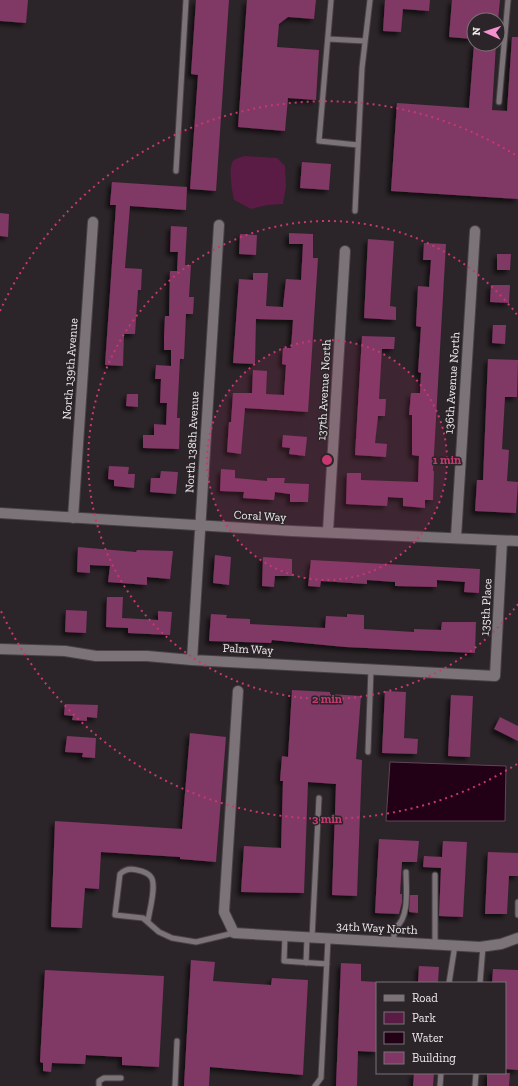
<svg xmlns="http://www.w3.org/2000/svg" width="518" height="1086" font-family="'Zilla Slab',serif">
  <defs>
    <filter id="shadow"><feDropShadow dx="-3.5" dy="3.5" stdDeviation="2" flood-color="#0009"/></filter>
  </defs>
  <rect width="100%" height="100%" fill="#2b2428"/>
  <!-- green -->
  <path fill="#5a1b45" d="M245,156l32,2 8,8 1,20 -3,18 -16,1 -16,4 -17,-9c-2,-9 -6,-32 -1,-39 3,-3 8,-4 12,-5z"/>
  <!-- water -->
  <path fill="#220117" stroke="#5f4757" d="M390,762l116,4 -1,55h-119z"/>
  <!-- building -->
  <path fill="#803765" filter="url(#shadow)" d="M0,0h28l-2,23 -26,-2z
    M196,0h33l-13,191 -26,-2 8,-114 -7,-1z
    M247,0h69l-2,19 -26,-2 -9,7 -2,23 42,3 -3,50 -28,-2 -3,33 -47,-4z
    M385,0h45l-1,11 -26,-2 -2,23 -18,-1z
    M452,0h48l-2,20h-25l-1,19 -23,-2z
    M512,37h6v162l-127,-8 6,-88 72,5 5,-64h22l-4,66 15,1z
    M302,162l29,2 -2,26 -29,-2z
    M112,182l75,5 -1,23 -56,-4 -5,62 17,1 -1,21h-3l-3,44h-11l-1,32 -18,-1 11,-160h-6z
    M0,213l9,1 -1,23 -8,-1z
    M171,226l16,1 -2,38h6l-2,32h5l-1,17h-7l-2,45h-4l-3,59h3l-1,31 -36,-1v-13h11v-11l12,1 1,-22h-7l1,-24h-6l1,-14 15,1v-16h-7v-14l1,-20h4l1,-45h7l1,-19h-8z
    M289,233l24,1v24h5l-10,154 -63,-4 -4,46 -14,-2 2,-30h2l2,-29h19l1,-23 14,1 -1,23 18,1 2,-30 -4,-1 1,-16h8l2,-28 -37,-1 -1,45 -22,-1 6,-84 14,1v-7h15l-2,33 17,1 3,-28 15,1 2,-36h-14z
    M240,234l17,1 -1,20 -17,-1z
    M368,239l26,2 -4,65 6,1v13l-32,-2z
    M424,243l22,1 -13,227h1l-1,29h-8v8l-22,-2v-8l-15,-1 -1,9 -41,-2 1,-31h14v7l57,2 1,-26 -7,-1v-40h-3l2,-22h9l1,-20 -3,-1 3,-45 -5,-1 2,-40 11,1 2,-27h-8z
    M497,254h14l-1,16h-13z
    M491,285h19l-1,18 -19,-1z
    M493,325h13l-1,19 -13,-1z
    M362,336l33,1 -1,12h-12l-3,50h7l-1,17h-7l-3,27 12,1 -1,13 -31,-2z
    M488,359l30,1 -1,37h-12l-3,52 7,1 -2,31 11,1 -2,31 -41,-2 2,-31h6z
    M127,394h11v13l-12,-1z
    M283,435l24,2 -2,19 -16,-2 1,-6 -8,-1z
    M109,466l20,1 -1,7h7l-1,14 -20,-2v-6l-6,-1z
    M221,469l14,1v8l32,3v-3h18l-1,5 25,1 -1,18h-18v-8l-15,-2 -1,8 -31,-2 1,-6 -24,-1z
    M161,471l17,1 -2,22 -26,-2 1,-14h9z
    M78,547l58,5 1,-2 36,1 -3,28 -23,-2v8l-39,-3 2,-16 -20,-1v8l-13,-1z
    M215,555l16,2 -2,28 -16,-2z
    M263,557l29,2v17h-17l-1,11 -12,-1z
    M311,560l169,9 -1,24 -15,-1 1,-10 -28,-2v7l-42,-1v-4l-28,-2v4l-46,-3 -1,6 -12,-1z
    M107,597h16l-1,21 36,2v-9l14,1 -2,23 -42,-2v-5l-22,-1z
    M66,610l21,1 -1,22 -21,-1z
    M211,614l16,1 -1,3 24,1v5l75,4 1,-12 21,1v-3l17,1v14l50,3v-3l27,1 1,-8h34l-1,31 -130,-6 -73,-7 -1,3 -62,-2z
    M292,690l38,2v2l31,2 -5,63 6,1 -5,136 -25,-1 4,-111 -28,-2 -4,111 -63,-1 3,-46 37,2 2,-67h-3l2,-25 6,1z
    M385,691l21,1 -2,46 14,1 -1,15 -35,-1z
    M451,695l22,1 -3,61 -22,-1z
    M65,704l33,1 -1,13 -10,-1v4l-15,-1 1,-4 -9,-1z
    M500,717l18,9v15l-24,-12z
    M190,733l36,4 -10,125 -36,-3v-2l-79,-5 -2,37 -14,-1 -3,40 -31,-1 4,-106 127,8z
    M67,736l29,2 -1,20 -13,-1 1,-4 -18,-1z
    M379,839l40,2 -2,21h-15l-2,32h2v8l-3,12 -24,-1z
    M443,841l24,1 -4,75 -24,-1 2,-48 -18,-1 1,-11 18,1z
    M488,852l30,1v23h-9l-2,38h-22z
    M410,895h8v18l-9,-1z
    M191,960l24,2 -2,19 58,4 1,-7 36,2 -5,95 -93,-8 -1,19h-25z
    M341,963l20,1v17l16,1v70l-19,-1 -1,35h-21z
    M419,966l20,1 -1,16h-20z
    M493,969l25,1v100l-13,-1v-86h-13z
    M45,970l119,6 -5,91 -37,-2v-8l-36,-2 -1,9 -33,-1 -1,9 -8,-1v-8l-3,-1z
    M414,1073h20l-1,13h-20z
    M487,1073h23l-1,13h-22z"/>
  <g fill="none" stroke-linecap="round" stroke-linejoin="round">
    <defs>
      <path id="service" d="M331,0l-12,141 39,4
        M328,39l37,2
        M499,102l9,-102
        M176,171l10,-171
        M355,211l7,-143 8,-68
        M368,752l3,-83
        M518,902v13
        M148,921c1,-9 9,-36 3,-44 -3,-4 -9,-6 -14,-7 -7,-2 -12,-1 -17,4l-5,41 28,3 16,14 13,6 24,4 38,-9
        M285,936l-1,25 43,3
        M312,938l7,-140
        M393,942l2,-14c15,-10 11,-40 11,-56
        M435,944v-69
        M306,963l1,-26
        M449,983l6,-38
        M480,983l3,-37
        M99,1086v-5l5,-3h17
        M175,1086l2,-45
        M315,1086l6,-8 7,-139
        M440,1086l1,-13
        M475,1086l1,-13"/>
      <path id="minor" d="M0,513l292,18 226,10
        M73,518l20,-296
        M328,531l17,-280
        M456,537l19,-306
        M0,649l65,2 31,5h51l45,4 303,16 7,-135
        M192,660l27,-435
        M238,691l-14,221 10,21 246,14 21,-3 17,-6"/>
    </defs>
    <!-- service casing -->
    <use href="#service" stroke="#484246" stroke-width="7"/>
    <!-- minor casing -->
    <use href="#minor" stroke="#484246" stroke-width="12"/>
    <!-- service -->
    <use href="#service" stroke="#7c7378" stroke-width="5"/>
    <!-- minor -->
    <use href="#minor" stroke="#7c7378" stroke-width="10"/>
  </g>
  <!-- distance rings -->
  <circle cx="327" cy="460" r="120" fill="#c93771" fill-opacity=".12"/>
  <g fill="none" stroke="#c93771" stroke-width="2" stroke-dasharray="2 4">
    <circle cx="327" cy="460" r="120"/>
    <path d="M518 604A239 239 0 1 1 518 316"/>
    <path d="M517 764A359 359 0 0 1 0 609M0 311A359 359 0 0 1 517 156"/>
  </g>
  <g text-anchor="middle" dominant-baseline="central" stroke-width="3" stroke-linejoin="round" paint-order="stroke">
    <!-- street labels -->
    <g font-size="12" fill="#eee9ec" stroke="#2b2428">
      <text transform="translate(70 369) rotate(-86)">North 139th Avenue</text>
      <text transform="translate(452 383) rotate(-86)">136th Avenue North</text>
      <text transform="translate(324 390) rotate(-87)">137th Avenue North</text>
      <text transform="translate(192 442) rotate(-87)">North 138th Avenue</text>
      <text transform="translate(260 516) rotate(3)">Coral Way</text>
      <text transform="translate(486 607) rotate(-87)">135th Place</text>
      <text transform="translate(248 649) rotate(3)">Palm Way</text>
      <text transform="translate(377 928) rotate(3)">34th Way North</text>
    </g>
  </g>
  <circle cx="327" cy="460" r="6" fill="#c93771" stroke="#2b2428" stroke-width="2"/>
  <g font-size="12" text-anchor="middle" font-weight="bold" fill="#c93771" stroke="#2b2428" stroke-width="3" stroke-linejoin="round" paint-order="stroke">
    <text x="447" y="464">1 min</text>
    <text x="327" y="703">2 min</text>
    <text x="327" y="823">3 min</text>
  </g>
  <!-- legend -->
  <rect x="376" y="982" width="130" height="92" fill="#2b2428" stroke="#797376"/>
  <rect x="384" y="995" width="20" height="6" fill="#7c7378" stroke="#797376"/>
  <text x="412" y="1002" font-size="12" fill="#eee9ec">Road</text>
  <rect x="384" y="1012" width="20" height="12" fill="#5a1b45" stroke="#797376"/>
  <text x="412" y="1022" font-size="12" fill="#eee9ec">Park</text>
  <rect x="384" y="1032" width="20" height="12" fill="#220117" stroke="#797376"/>
  <text x="412" y="1042" font-size="12" fill="#eee9ec">Water</text>
  <rect x="384" y="1052" width="20" height="12" fill="#803765" stroke="#797376"/>
  <text x="412" y="1062" font-size="12" fill="#eee9ec">Building</text>
  <!-- north arrow -->
  <g transform="translate(486 32) rotate(273)"><circle r="19" fill="#2b2428" stroke="#797376"/>
  <path d="M0-3L7 15L0 10L-7 15Z" fill="#f790ce"/>
  <text y="-6" font-size="11" font-weight="bold" text-anchor="middle" fill="#eee9ec">N</text>
  </g>
</svg>
